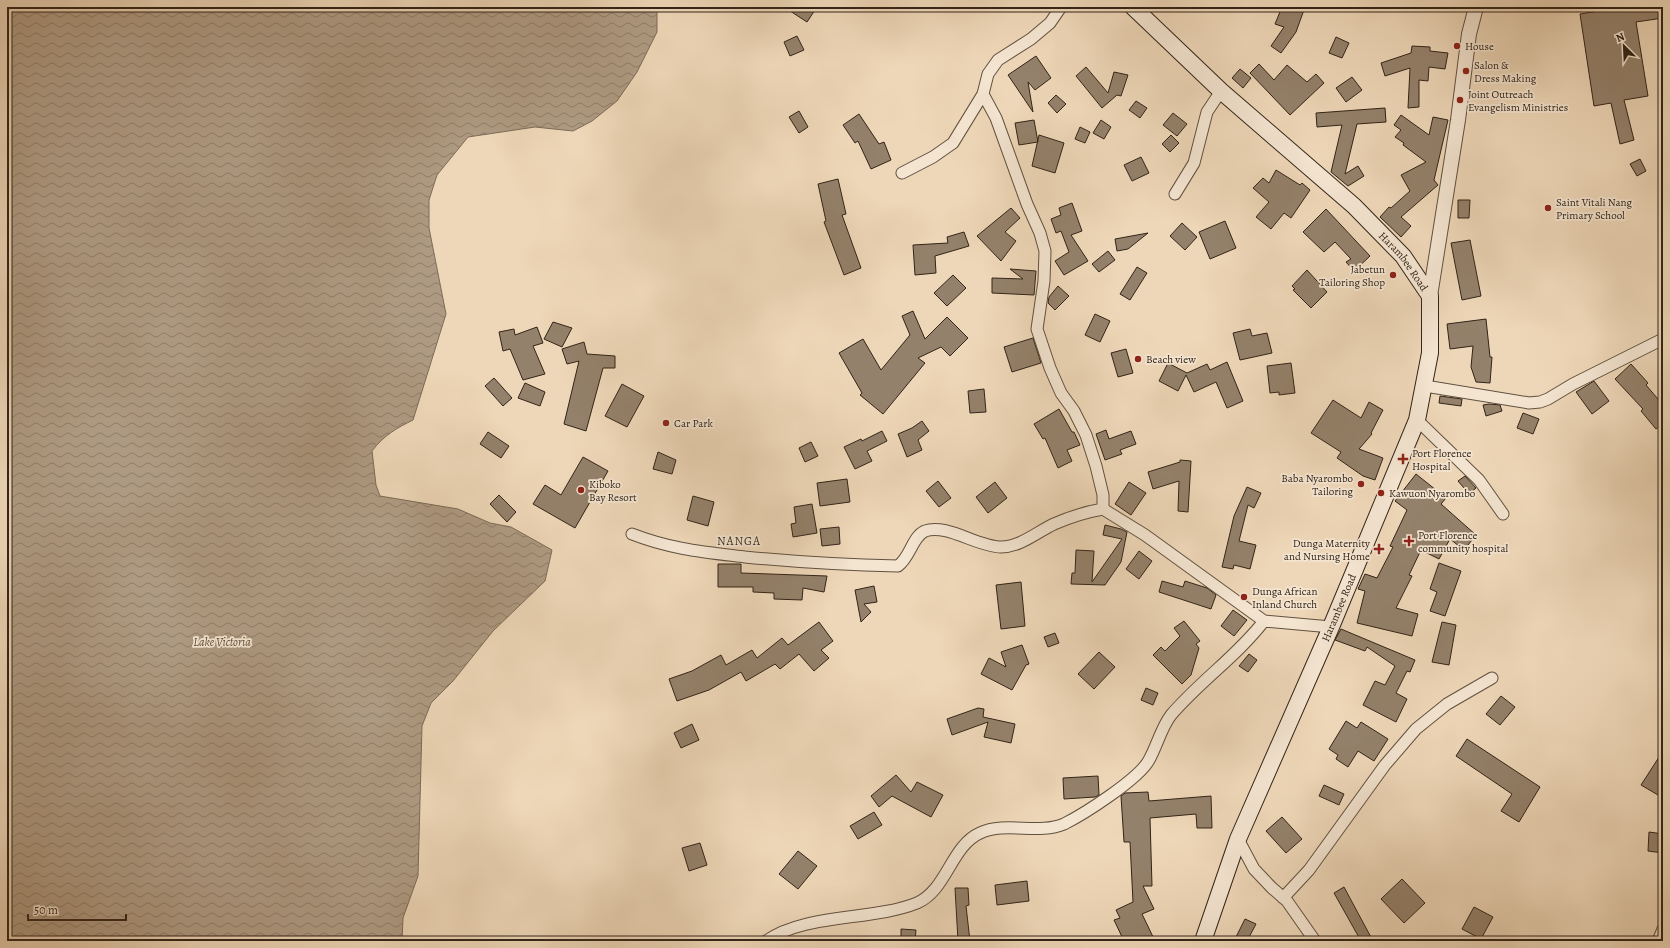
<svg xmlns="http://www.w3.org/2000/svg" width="1670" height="948" font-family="Alegreya,serif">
  <defs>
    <pattern id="water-waves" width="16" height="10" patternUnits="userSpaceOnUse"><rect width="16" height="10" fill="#ae9a82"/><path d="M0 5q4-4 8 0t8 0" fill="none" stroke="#8e7d69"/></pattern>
  </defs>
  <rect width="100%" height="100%" fill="#eed7b8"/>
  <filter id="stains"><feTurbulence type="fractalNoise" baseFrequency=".005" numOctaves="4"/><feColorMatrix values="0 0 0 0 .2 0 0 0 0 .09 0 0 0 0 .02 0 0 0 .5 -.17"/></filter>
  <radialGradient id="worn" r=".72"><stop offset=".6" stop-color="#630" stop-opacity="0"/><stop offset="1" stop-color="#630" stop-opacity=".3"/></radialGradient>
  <!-- water -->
  <path fill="url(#water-waves)" stroke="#7c6b58" d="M7,7h650v25l-20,40 -20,29 -25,20 -19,10 -38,-4 -67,10 -31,38 -8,25v28l17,86 -33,106c-16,8 -29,15 -41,31l4,34 4,11 78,13 32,14 21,4 41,23 -7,31 -52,50 -40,50 -22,22 -9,23 -4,150 -15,42 -1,23h-395z"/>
  <!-- building -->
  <path fill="#94816b" stroke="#322418" d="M784,7h33l-10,15z
    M1282,7h23l-9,25 -15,21 -10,-7 13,-19 -9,-3z
    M1624,7h39v11l-27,4 12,74 -24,4 10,40 -14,4 -9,-41 -17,3 -14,-92z
    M797,36l7,14 -14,6 -6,-14z
    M1336,37l13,6 -7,15 -13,-5z
    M1412,46l18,1v4l18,2 -3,16 -16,-2 -1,14 -9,-1v27l-11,1 2,-40 -25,8 -4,-13 30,-10z
    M1036,56l15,22 -16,12 -7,-8 5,30 -25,-37z
    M1259,64l15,16 13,-15 20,17 9,-8 8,9 -34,32 -40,-42z
    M1086,67l22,26 6,-21 14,3 -7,21 -4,-1 -15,13 -26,-32z
    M1240,69l11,9 -8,10 -11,-10z
    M1352,77l10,13 -16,12 -10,-14z
    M1056,95l10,9 -9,9 -9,-10z
    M1136,101l11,7 -7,10 -11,-8z
    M1385,108l1,14 -29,2 -12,50 13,-8 6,10 -16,10 -17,-14 11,-47 -25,2 -1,-14z
    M799,111l9,16 -9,6 -10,-16z
    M1173,113l14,11 -10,12 -14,-11z
    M859,114l20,30 5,-2 7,18 -20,9 -13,-28 -3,2 -12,-18z
    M1401,115l28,20 4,-18 15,3 -14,60 4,5 -37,32 10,9 -10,11 -21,-20 9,-10 2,1 19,-17 -9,-16 25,-13 -23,-17 1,-2 -9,-6 6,-7 -7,-5z
    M1034,120l4,22 -19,3 -4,-22z
    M1101,120l10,7 -7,12 -11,-6z
    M1080,127l10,5 -5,11 -10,-4z
    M1039,135l25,8 -9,30 -23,-7z
    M1171,135l8,8 -9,9 -8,-8z
    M1141,157l8,16 -17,8 -8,-16z
    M1640,159l6,12 -9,5 -7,-12z
    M1276,170l24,15 2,-2 8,7 -19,28 -7,-5 -13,16 -15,-12 13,-15 -16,-14 10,-10 6,5z
    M838,179l8,35 -4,1 19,53 -17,7 -20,-53 2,-1 -8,-37z
    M1458,200h12l-1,18h-11z
    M1072,203l10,28 -11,4 17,26 -24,14 -9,-14 14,-9 -8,-21 -5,2 -5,-14 10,-4 -2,-7z
    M1011,208l9,10 -15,14 11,9 -15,20 -24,-25z
    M1326,209l44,47 -16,15 -8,-9 5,-3 -16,-17 -11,10 -21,-20z
    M1225,221l11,27 -26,11 -11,-27z
    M1182,223l15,14 -12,13 -15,-14z
    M964,232l5,14 -34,10 1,17 -21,2 -2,-30 35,-2 -1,-6z
    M1148,233l-20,16 -11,2 -2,-12z
    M1470,240l11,56 -19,4 -11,-57z
    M1108,251l7,9 -16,12 -7,-8z
    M1137,267l10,6 -17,27 -10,-6z
    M1010,269l26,2 -2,24 -42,-2v-15l31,1z
    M1307,270l20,22 -16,16 -18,-18 2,-1 -3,-3z
    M953,275l13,13 -19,18 -13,-13z
    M1058,286l11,10 -14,14 -7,-7 1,-6z
    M913,311l12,28 22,-22 21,21 -18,18 -9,-9 -23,11 7,5 -42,51 -23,-19 2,-2 -23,-40 24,-14 18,31 29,-35 -8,-19z
    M1095,314l15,7 -10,21 -15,-7z
    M1486,319l4,38h2l-2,26 -14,-1 -5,-15 2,-21 -23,3 -3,-25z
    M553,322l19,6 -10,19 -18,-8z
    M537,327l6,16 -10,3 12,28 -22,6 -13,-31 -7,2 -4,-19 15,-3 1,6z
    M1250,329l2,7 15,-3 5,20 -32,7 -7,-27z
    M1033,338l8,25 -29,9 -8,-25z
    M584,342l3,12 28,2v12h-12l-17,63 -22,-7 15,-63 -12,3 -5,-15z
    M1126,349l7,24 -15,4 -7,-24z
    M1227,362l16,39 -16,7 -11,-26 -22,10 -8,-17 -8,16 -19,-10 9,-18 19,10 20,-9 3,6z
    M1291,363l4,30 -16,2v-3l-9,1 -3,-27z
    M1631,364l17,19 -2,2 17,20v19l-7,5 -15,-18 2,-2 -28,-30z
    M494,378l18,20 -9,8 -18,-20z
    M1594,381l15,20 -17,13 -16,-22z
    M525,383l20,9 -5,14 -22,-8z
    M622,384l22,12 -17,31 -22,-11z
    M984,389l2,23 -16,1 -2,-22z
    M1440,396l22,3 -1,7 -22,-3z
    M1333,400l28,18 8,-16 14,8 -12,23 1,1 -13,15 24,9 -8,22 -12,-4 -26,-18 4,-6 -30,-19z
    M1489,404l11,1 2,6 -16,5 -3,-11z
    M1059,409l13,23h2l6,13 -13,5 5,11 -14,7 -13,-30 -2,1 -9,-15z
    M1523,413l16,6 -6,15 -16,-6z
    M922,421l7,10 -11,9 4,10 -15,7 -9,-23 14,-6z
    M1106,430l3,9 22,-8 5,13 -16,6 2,4 -17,6 -9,-26z
    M882,431l5,10 -20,10 5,10 -17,8 -11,-22 17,-8 1,2z
    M488,432l21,14 -8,12 -21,-14z
    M811,442l7,14 -13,6 -6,-14z
    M658,452l18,8 -4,14 -19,-5z
    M583,457l25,14 -33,57 -42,-24 12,-19 16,10z
    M1180,460l11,1 -3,51 -10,-1 1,-30 -26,8 -5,-17 32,-10z
    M1416,474l30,24 -5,6 35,31 -12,15 -14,-11 -11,20 -18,-9 -12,25 3,1 -16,32 22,6 -6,22 -55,-13 8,-32 -7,-2 7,-15 12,4 16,-31 -3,-1 17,-36 -12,-9z
    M1465,476l11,12 -7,6 -11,-13z
    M847,479l3,23 -30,4 -3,-23z
    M938,481l13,17 -12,9 -13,-16z
    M995,482l12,16 -19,15 -12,-16z
    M1129,482l17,11 -15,22 -16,-11z
    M1247,487l14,6 -7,15 -6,-3 -9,36 17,4 -6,24 -16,-4 -1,4 -11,-2 12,-51z
    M499,495l17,17 -9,10 -17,-18z
    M693,496l21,6 -6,24 -21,-6z
    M812,504l5,29 -24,4 -2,-13 5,-1 -2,-16z
    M1105,525l16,4 6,3 -6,30 -16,23 -34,-1 1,-11h3l1,-23 18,1 -2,31 30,-43 -19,-4z
    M839,527l1,17 -18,2 -2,-17z
    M1139,551l13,10 -13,18 -13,-10z
    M1439,563l22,8 -16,45 -15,-5 7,-19 -7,-3z
    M718,564h23v9l86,3 -3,16 -21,-4 -1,12 -28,-1v-6l-21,-1v-5h-35z
    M1162,581l21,6 2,-6 22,7 9,7 -5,14 -52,-17z
    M1021,582l4,44 -24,3 -5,-44z
    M874,586l3,16 -13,2 7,8 -10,10 -6,-32z
    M1233,610l14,10 -13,16 -13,-10z
    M1184,621l16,20 -4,3 3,4 -8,27 -9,9 -29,-29 8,-8 4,4 15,-15 -6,-8z
    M819,622l14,19 -12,9 8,8 -15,13 -15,-17 -19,15 -5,-5 -29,17 -5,-9 -32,18 -32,11 -8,-22 23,-8 29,-16 5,10 26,-15 5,8 25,-20 6,7z
    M1442,622l14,3 -7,40 -17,-3z
    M1341,629l74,31 -5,12 -3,-1 -11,22 11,6 -11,23 -33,-17 12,-24 10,4 10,-19 -28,-19 -2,4 -30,-11z
    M1055,633l4,10 -11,4 -4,-10z
    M1022,645l7,19 -3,1 -14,25 -31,-16 8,-16 17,9 -5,-15z
    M1099,652l16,15 -21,22 -16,-15z
    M1249,654l8,6 -9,12 -9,-6z
    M1146,688l12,5 -5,12 -12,-5z
    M1501,696l14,11 -15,18 -14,-11z
    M978,708l6,1 -1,8 32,7 -4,19 -27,-6 4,-15 -36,13 -5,-16z
    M1346,721l11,7 4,-6 27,17 -14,22 -16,-10 -10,16 -12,-8 2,-4 -9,-6z
    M692,724l7,16 -18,8 -7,-15z
    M1467,739l73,48 -21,35 -18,-11 11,-17 -56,-38z
    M1663,751v36l-5,8 -17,-10z
    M896,775l15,17 6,-10 26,13 -12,22 -39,-21 -13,11 -8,-11z
    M1098,776l1,19 -4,2 -31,2 -1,-21z
    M1324,785l20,9 -5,11 -20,-9z
    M1148,792l1,9 62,-5 1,32h-15l-1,-14 -46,4 2,68h-9l11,23 -12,5 13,27h-31l-10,-21 6,-2 -4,-8 17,-8 -3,-60h-6l-3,-46 4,-3z
    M874,812l8,13 -24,14 -8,-13z
    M1282,817l20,22 -16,14 -20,-22z
    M1649,832l14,2v19l-15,-2z
    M700,843l7,22 -18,6 -7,-23z
    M798,851l19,15 -19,23 -19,-15z
    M1402,879l23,24 -21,20 -23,-24z
    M1027,881l2,20 -32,4 -2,-20z
    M1344,887l29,54h-12l-27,-48z
    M955,888h13l1,17 -3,1 4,35h-12z
    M1474,907l19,10 -12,22 -19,-10z
    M1245,919l11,5 -9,17h-13z
    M901,929l15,1 -1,11h-14z"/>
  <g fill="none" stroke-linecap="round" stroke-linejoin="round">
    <defs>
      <path id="minor" d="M1061,7l-11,16 -19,16 -33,21 -10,14 -5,20 13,24 31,86 13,29 5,18 -1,30 -7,48 13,39 11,25 13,18 12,24 10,31 7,29v14
        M902,173l31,-16 20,-14 30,-49
        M1175,194l19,-31 13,-51 14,-21
        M1425,386l104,17 11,-1 8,-3 25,-15 90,-45
        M1417,420l62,60 24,34
        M632,534c38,15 72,18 113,23 51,5 102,8 153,9 13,-10 14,-29 27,-35 21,-8 53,16 76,16 19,0 36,-15 53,-23 16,-7 31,-12 49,-15l42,26 119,86 67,6
        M1238,839l16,30 18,19 15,13 28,40
        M1283,898l26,-28 76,-105 31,-36 31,-25 45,-26
        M766,941c40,-28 106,-20 151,-38 30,-13 34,-57 63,-70 26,-12 58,2 84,-9 20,-10 75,-45 85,-64 8,-14 12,-32 22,-45 29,-34 66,-59 93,-94
        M1658,941l5,-12"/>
      <path id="tertiary" d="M1430,296l28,-176 11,-86 7,-27"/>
      <g id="secondary">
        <path id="s1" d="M1133,7l88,84 133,115 49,50 27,40v57l-13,67 -86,207 -93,212 -35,102"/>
      </g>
    </defs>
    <!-- minor casing -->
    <use href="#minor" stroke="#615140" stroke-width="13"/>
    <!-- tertiary casing -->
    <use href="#tertiary" stroke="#615140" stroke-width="16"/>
    <!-- secondary casing -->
    <use href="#secondary" stroke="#322418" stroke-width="18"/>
    <!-- minor -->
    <use href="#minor" stroke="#f4e5d1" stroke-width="11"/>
    <!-- tertiary -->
    <use href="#tertiary" stroke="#f4e5d1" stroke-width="14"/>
    <!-- secondary -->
    <use href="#secondary" stroke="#f4e5d1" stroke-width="16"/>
  </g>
  <!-- markers -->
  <g fill="#8f2418" stroke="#f4e5d1" stroke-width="1.5">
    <circle cx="1457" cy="46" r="4"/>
    <circle cx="1466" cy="71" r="4"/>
    <circle cx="1460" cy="100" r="4"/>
    <circle cx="1548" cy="208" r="4"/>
    <circle cx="1393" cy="275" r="4"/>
    <circle cx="1138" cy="359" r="4"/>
    <circle cx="666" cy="423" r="4"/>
    <path d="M1401 453h4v4h4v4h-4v4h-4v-4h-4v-4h4z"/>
    <circle cx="1361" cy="484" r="4"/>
    <circle cx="581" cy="490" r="4"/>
    <circle cx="1381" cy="493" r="4"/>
    <path d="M1407 535h4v4h4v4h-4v4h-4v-4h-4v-4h4z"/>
    <path d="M1377 543h4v4h4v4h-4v4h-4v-4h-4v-4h4z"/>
    <circle cx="1244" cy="597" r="4"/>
  </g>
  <g text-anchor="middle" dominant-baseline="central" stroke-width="3.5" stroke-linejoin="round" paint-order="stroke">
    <!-- poi labels -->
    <g font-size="11" fill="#322418" stroke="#f4e5d1" text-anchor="start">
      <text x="1465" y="46">House</text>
      <text x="1474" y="65">Salon &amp;<tspan x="1474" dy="13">Dress Making</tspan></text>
      <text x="1468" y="94">Joint Outreach<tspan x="1468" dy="13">Evangelism Ministries</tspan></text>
      <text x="1556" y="202">Saint Vitali Nang<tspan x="1556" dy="13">Primary School</tspan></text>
      <text x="1385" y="269" text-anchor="end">Jabetun<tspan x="1385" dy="13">Tailoring Shop</tspan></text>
      <text x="1146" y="359">Beach view</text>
      <text x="674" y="423">Car Park</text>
      <text x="1412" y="453">Port Florence<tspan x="1412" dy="13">Hospital</tspan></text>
      <text x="1353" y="478" text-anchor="end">Baba Nyarombo<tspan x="1353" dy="13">Tailoring</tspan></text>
      <text x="589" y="484">Kiboko<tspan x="589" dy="13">Bay Resort</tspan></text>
      <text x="1389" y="493">Kawuon Nyarombo</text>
      <text x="1418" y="535">Port Florence<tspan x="1418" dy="13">community hospital</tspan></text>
      <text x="1370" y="543" text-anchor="end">Dunga Maternity<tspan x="1370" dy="13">and Nursing Home</tspan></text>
      <text x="1252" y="591">Dunga African<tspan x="1252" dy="13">Inland Church</tspan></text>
    </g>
    <!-- street labels -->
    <g font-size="11" fill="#322418" stroke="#f4e5d1">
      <text stroke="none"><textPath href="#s1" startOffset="372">Harambee Road</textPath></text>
      <text transform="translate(1339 608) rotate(-67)">Harambee Road</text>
    </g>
    <!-- neighbourhood labels -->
    <g font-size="12" letter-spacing="1" fill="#322418" stroke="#f4e5d1">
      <text x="739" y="541">NANGA</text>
    </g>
    <!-- water labels -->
    <g font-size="12" font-style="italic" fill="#5d4d3d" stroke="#f4e5d1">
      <text x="222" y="642">Lake Victoria</text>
    </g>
  </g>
  <!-- margin -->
  <rect width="1670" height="948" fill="none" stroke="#eed7b8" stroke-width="24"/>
  <rect x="8" y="8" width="1654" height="932" fill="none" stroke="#322418" stroke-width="2"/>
  <rect x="12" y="12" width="1646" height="924" fill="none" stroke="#322418"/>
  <!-- north arrow -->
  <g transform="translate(1624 46) rotate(336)" stroke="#f4e5d1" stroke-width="3" paint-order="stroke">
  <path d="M0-3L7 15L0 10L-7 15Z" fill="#322418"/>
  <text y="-6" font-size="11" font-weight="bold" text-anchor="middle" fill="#322418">N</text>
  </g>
  <!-- scale -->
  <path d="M28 914v6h98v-6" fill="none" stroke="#322418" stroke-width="2"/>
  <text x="34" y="914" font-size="12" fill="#322418" stroke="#f4e5d1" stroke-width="3" paint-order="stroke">50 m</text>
  <rect width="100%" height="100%" filter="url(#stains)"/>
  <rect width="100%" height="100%" fill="url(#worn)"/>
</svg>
